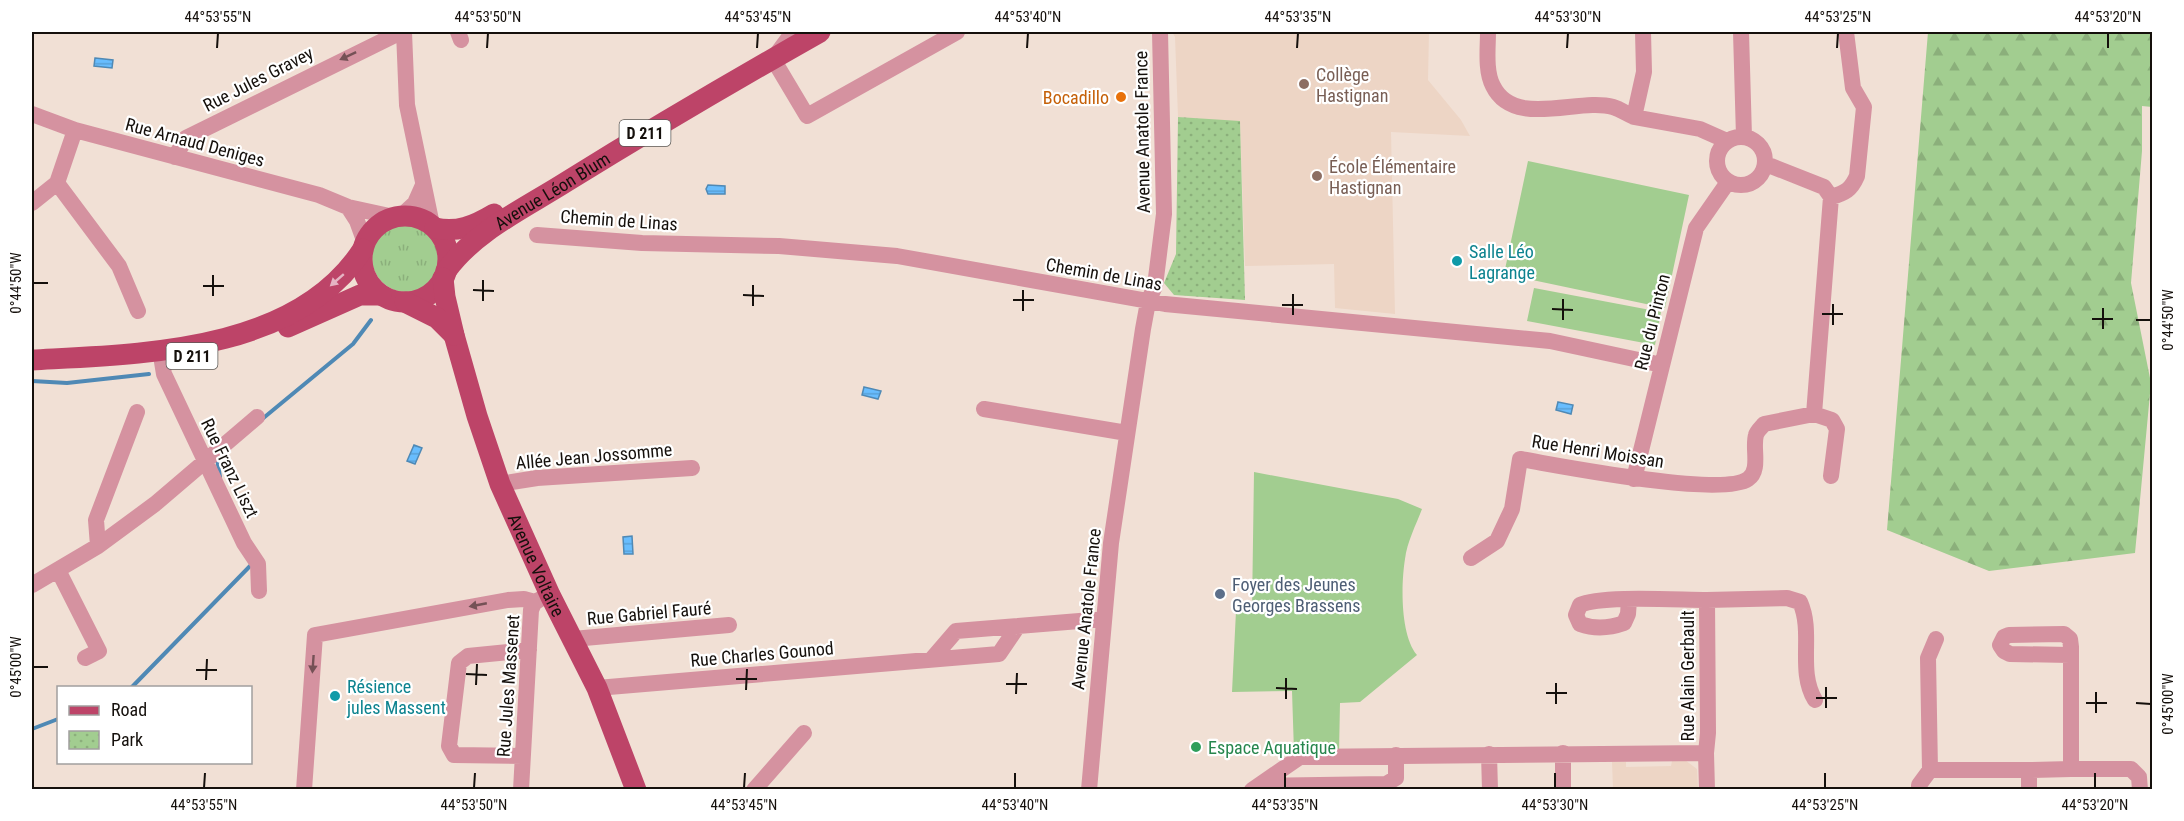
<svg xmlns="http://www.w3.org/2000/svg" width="2184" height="821" font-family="'Roboto Condensed',sans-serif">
  <defs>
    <pattern id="grass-tufts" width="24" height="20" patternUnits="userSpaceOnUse" patternTransform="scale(1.5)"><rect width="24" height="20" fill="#a2cd90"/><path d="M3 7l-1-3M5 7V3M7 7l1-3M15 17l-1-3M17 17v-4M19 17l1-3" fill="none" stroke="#8baf7b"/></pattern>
    <pattern id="forest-firs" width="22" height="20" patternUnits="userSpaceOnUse" patternTransform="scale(1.5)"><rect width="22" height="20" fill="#a2cd90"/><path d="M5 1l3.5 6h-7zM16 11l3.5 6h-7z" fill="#8baf7b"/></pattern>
    <pattern id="park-dots" width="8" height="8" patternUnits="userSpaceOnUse" patternTransform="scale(1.5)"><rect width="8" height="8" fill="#a2cd90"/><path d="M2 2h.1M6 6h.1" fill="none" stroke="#8baf7b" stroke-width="1.8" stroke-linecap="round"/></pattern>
    <pattern id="water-rules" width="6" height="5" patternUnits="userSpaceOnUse" patternTransform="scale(1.5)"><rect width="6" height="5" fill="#68bdfe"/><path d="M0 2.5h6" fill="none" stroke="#59a1d8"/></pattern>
  </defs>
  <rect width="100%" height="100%" fill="#f1e0d5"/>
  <!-- built -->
  <path fill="#edd5c5" d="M1172,32h257l-1,48 33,40 9,16 -79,-4 4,182 -60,-6 -1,-44 -89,2 -5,-144 -62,-5 -3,-80z
    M1685,760l12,9 1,20h-85l-1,-27h14v5l45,-1 1,-5z"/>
  <!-- grass -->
  <path fill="url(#grass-tufts)" d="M372 258a34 34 0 1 1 68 0a34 34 0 1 1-68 0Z"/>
  <!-- forest -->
  <path fill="url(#forest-firs)" d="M1928,32h224v75l-10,-1v45l-11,132 20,100 -16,170 -146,18 -102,-41z"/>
  <!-- park -->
  <path fill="url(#park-dots)" d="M1178,117l62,4 5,179 -71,-5 -10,-12 12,-29z"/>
  <!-- garden -->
  <path fill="#a2cd90" d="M1528,161l161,34 -24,113 -161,-34z
    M1534,288l127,24 -6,33 -128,-24z
    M1254,472l144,27 24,10c-6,16 -15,33 -17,50 -4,25 -5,76 12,96l-57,47 -20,1 -1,50 -45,-1 -2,-61 -60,1 4,-81 16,-1z"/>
  <!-- water -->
  <path fill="url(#water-rules)" stroke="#4f89b5" stroke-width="1.5" d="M95,58l18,2 -1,8 -18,-2z
    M708,185l17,1v8h-17l-2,-5z
    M864,387l17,4 -3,8 -16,-4z
    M1558,402l15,3 -2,9 -15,-4z
    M414,445l8,3 -7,16 -8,-3z
    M632,536l1,18h-9l-1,-17z"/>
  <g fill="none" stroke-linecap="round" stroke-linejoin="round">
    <!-- stream -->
    <path stroke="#4f89b5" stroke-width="4" d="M32,381l35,2 82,-9
      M261,420l92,-76 18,-24
      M217,458l3,19
      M131,688l120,-123
      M32,729l26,-10"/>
    <!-- minor -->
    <path stroke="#d592a0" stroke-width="16" d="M404,32l3,73 25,120
      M458,32l3,8
      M1488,32c0,16 -3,39 5,54 21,43 86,11 120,21 7,2 14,7 21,10
      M1643,32l1,40 -10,45 66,12 27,12
      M1741,32l3,105
      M790,36l-17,23 34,57 150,-84
      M32,114l43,16 244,65 29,12 46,10
      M1717 161a24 24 0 1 1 48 0a24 24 0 1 1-48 0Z
      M175,157l11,-19 215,-106
      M1766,164l58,23 7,10c14,-4 20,-7 26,-21l7,-69 -11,-19 -7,-56
      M57,183l62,83 19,45
      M32,203l25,-20 18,-53
      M348,207l9,14 8,22
      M401,216l14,-13 8,-18
      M537,235l105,8 137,3 118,10 268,48 385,37 112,24
      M162,362l2,12 80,169 14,21 1,27
      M984,409l143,24
      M1814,414l18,6 5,9 -6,47
      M1634,479l62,-251 32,-46
      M500,484l37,-6 155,-10
      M98,546l-2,-26 41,-108
      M1471,558l26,-17 15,-32 8,-50c37,6 201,39 228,20 13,-9 4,-31 8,-44 1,-4 6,-8 8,-11l50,-10 17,-217
      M58,570l41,81 -14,7
      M32,585l66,-39 57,-42 102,-87
      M1629,600l-1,14 -4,9c-14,5 -30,6 -44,1l-4,-9 4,-10c20,-10 99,-5 127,-5
      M573,639l156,-14
      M931,660l25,-29 62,-5
      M597,688l402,-34 19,-28 86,-7
      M1706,753l2,-20 -1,-133 80,-2 13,4c14,31 -3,68 15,98
      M1489,754l1,36
      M522,756l-68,-1 -5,-9 10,-83 9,-7 61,-6
      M2071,769h60l8,8 1,13
      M1930,770l-2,-112 8,-19
      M1259,786l127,-2 10,-6v-23
      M304,790l11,-155 193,-35 16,-1 11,3
      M521,790l10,-180 3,-7 8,-5
      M754,790l50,-57
      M1089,790l22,-247 32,-214 5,-27 7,-16 9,-72 -4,-182
      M1252,790l48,-33 406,-4 1,37
      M1563,790v-37
      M1919,790v-5l11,-15h99
      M2029,790v-20l42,-1v-122l-1,-8 -6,-5 -55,1 -5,2 -4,8 4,6 6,3 60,1"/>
    <!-- major -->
    <g stroke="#bd4468" stroke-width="21">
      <circle cx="405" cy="259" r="43"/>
      <path d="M435,228c22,5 39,-2 59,-14"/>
      <path id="s1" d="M446,271c29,-40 79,-63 120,-89 84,-52 169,-102 254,-150"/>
      <path id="s2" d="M443,278l2,19 9,38 23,81 23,68 50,111 47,93 39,102"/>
      <path d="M405,302l32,16 17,17"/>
      <path d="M288,327l72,-32h21"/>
      <path d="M32,360c109,-6 264,-7 331,-111"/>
    </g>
  </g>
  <!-- one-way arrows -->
  <defs><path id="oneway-solid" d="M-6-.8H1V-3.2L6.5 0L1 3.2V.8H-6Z" transform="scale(1.5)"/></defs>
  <g fill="#755156">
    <use href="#oneway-solid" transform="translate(348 56) rotate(155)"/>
    <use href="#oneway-solid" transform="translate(478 605) rotate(169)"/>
    <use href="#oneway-solid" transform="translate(313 664) rotate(94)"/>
  </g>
  <use fill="#e5b4c3" href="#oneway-solid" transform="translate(337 280) rotate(139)"/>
  <!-- ticks -->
  <path fill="none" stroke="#15100c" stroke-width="2" d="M217,48l1,-15M487,48l1,-15M757,48l1,-15M1027,48l1,-15M1297,48l1,-15M1567,48l1,-15M1837,48l1,-15M2108,48v-15M33,283h15M203,286h21M473,290l21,1M743,295l21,1M213,296v-21M1013,300h21M483,301v-21M1282,305h21M753,306v-21M1552,309l21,1M1023,311v-21M1822,314h21M1293,315v-21M2092,319h21M1563,320v-21M2136,320h15M1833,325v-21M2103,329v-21M33,667h15M196,670h21M466,674l21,1M736,679h21M206,680l1,-21M1006,684h21M476,685l1,-21M1276,688l21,1M746,690l1,-21M1546,693h21M1016,694l1,-21M1816,698h21M1286,699v-21M2086,703h21M2136,703l15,1M1556,704v-21M1826,708v-21M2096,713v-21M204,788l1,-15M474,788l1,-15M744,788l1,-15M1015,788v-15M1285,788v-15M1555,788v-15M1825,788v-15M2095,788v-15"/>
  <!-- markers -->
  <g fill="#8d6e63" stroke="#fff" stroke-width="2">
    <circle cx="1304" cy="84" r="6"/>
    <circle cx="1317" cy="176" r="6"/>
  </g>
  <circle fill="#e8710a" stroke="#fff" stroke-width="2" cx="1121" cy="97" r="6"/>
  <g fill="#0f9aa8" stroke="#fff" stroke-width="2">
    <circle cx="1457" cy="261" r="6"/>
    <circle cx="335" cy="696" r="6"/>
  </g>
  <circle fill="#5c6f8a" stroke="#fff" stroke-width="2" cx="1220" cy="594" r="6"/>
  <circle fill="#2e9e5b" stroke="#fff" stroke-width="2" cx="1196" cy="747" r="6"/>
  <g text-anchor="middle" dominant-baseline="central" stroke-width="4.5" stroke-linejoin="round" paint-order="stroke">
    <!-- shield labels -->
    <g fill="#fff" stroke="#5b5855" stroke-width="1.5">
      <rect x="619.5" y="120" width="51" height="26" rx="4.5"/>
      <rect x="166.5" y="343" width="51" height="26" rx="4.5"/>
    </g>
    <g font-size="16" font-weight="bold" fill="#15100c">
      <text x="645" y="133">D 211</text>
      <text x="192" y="356">D 211</text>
    </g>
    <!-- education labels -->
    <g font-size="18" fill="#785e54" stroke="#fff" text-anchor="start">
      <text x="1316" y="74">Collège<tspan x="1316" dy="21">Hastignan</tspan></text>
      <text x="1329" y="166">École Élémentaire<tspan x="1329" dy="21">Hastignan</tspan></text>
    </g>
    <!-- street labels -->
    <g font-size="18" fill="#15100c" stroke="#fff">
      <text transform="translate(258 79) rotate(-27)">Rue Jules Gravey</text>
      <text transform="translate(1142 132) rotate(-91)">Avenue Anatole France</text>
      <text transform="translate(195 142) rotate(15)">Rue Arnaud Deniges</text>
      <text stroke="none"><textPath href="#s1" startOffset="134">Avenue Léon Blum</textPath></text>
      <text transform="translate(619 220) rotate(4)">Chemin de Linas</text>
      <text transform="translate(1104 274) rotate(10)">Chemin de Linas</text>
      <text transform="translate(1652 322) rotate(-76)">Rue du Pinton</text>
      <text transform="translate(1598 451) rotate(9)">Rue Henri Moissan</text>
      <text transform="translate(594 456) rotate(-5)">Allée Jean Jossomme</text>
      <text transform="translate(230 468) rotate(64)">Rue Franz Liszt</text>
      <text stroke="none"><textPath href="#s2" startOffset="303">Avenue Voltaire</textPath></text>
      <text transform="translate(1086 609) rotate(-84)">Avenue Anatole France</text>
      <text transform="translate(649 613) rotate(-5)">Rue Gabriel Fauré</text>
      <text transform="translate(762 654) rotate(-5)">Rue Charles Gounod</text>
      <text transform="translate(1687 676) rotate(-90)">Rue Alain Gerbault</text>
      <text transform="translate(508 686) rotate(-86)">Rue Jules Massenet</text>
    </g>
    <!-- food labels -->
    <g font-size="18" fill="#c56008" stroke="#fff" text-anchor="end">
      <text x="1109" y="97">Bocadillo</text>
    </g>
    <!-- culture labels -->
    <g font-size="18" fill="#0d838f" stroke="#fff" text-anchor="start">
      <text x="1469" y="251">Salle Léo<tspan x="1469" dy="21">Lagrange</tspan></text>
      <text x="347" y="686">Résience<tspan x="347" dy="21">jules Massent</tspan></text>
    </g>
    <!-- service labels -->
    <g font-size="18" fill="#4e5e75" stroke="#fff" text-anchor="start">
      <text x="1232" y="584">Foyer des Jeunes<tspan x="1232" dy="21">Georges Brassens</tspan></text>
    </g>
    <!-- leisure labels -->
    <g font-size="18" fill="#27864d" stroke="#fff" text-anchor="start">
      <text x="1208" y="747">Espace Aquatique</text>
    </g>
  </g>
  <!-- border -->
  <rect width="2184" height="821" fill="none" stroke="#ffffff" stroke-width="66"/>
  <!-- legend -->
  <rect x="57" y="686" width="195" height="78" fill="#ffffff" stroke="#a19f9e" stroke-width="1.5"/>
  <rect x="69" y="706" width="30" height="9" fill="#bd4468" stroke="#a19f9e" stroke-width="1.5"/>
  <text x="111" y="716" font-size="18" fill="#15100c">Road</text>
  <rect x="69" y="731" width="30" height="18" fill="url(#park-dots)" stroke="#a19f9e" stroke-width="1.5"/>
  <text x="111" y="746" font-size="18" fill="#15100c">Park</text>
  <rect x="33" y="33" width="2118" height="755" fill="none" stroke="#15100c" stroke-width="2"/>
  <g font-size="15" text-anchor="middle" fill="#15100c">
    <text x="218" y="22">44°53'55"N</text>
    <text x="488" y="22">44°53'50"N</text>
    <text x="758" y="22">44°53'45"N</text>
    <text x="1028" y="22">44°53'40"N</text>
    <text x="1298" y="22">44°53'35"N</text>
    <text x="1568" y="22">44°53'30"N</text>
    <text x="1838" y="22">44°53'25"N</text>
    <text x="2108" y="22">44°53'20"N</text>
    <text transform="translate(16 283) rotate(-90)" y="5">0°44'50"W</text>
    <text transform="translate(2168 320) rotate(-90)" y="5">0°44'50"W</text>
    <text transform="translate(16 667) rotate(-90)" y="5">0°45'00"W</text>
    <text transform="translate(2168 704) rotate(-90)" y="5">0°45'00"W</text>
    <text x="204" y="810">44°53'55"N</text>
    <text x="474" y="810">44°53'50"N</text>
    <text x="744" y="810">44°53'45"N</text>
    <text x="1015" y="810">44°53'40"N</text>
    <text x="1285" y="810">44°53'35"N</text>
    <text x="1555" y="810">44°53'30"N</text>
    <text x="1825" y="810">44°53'25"N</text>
    <text x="2095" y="810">44°53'20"N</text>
  </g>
</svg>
